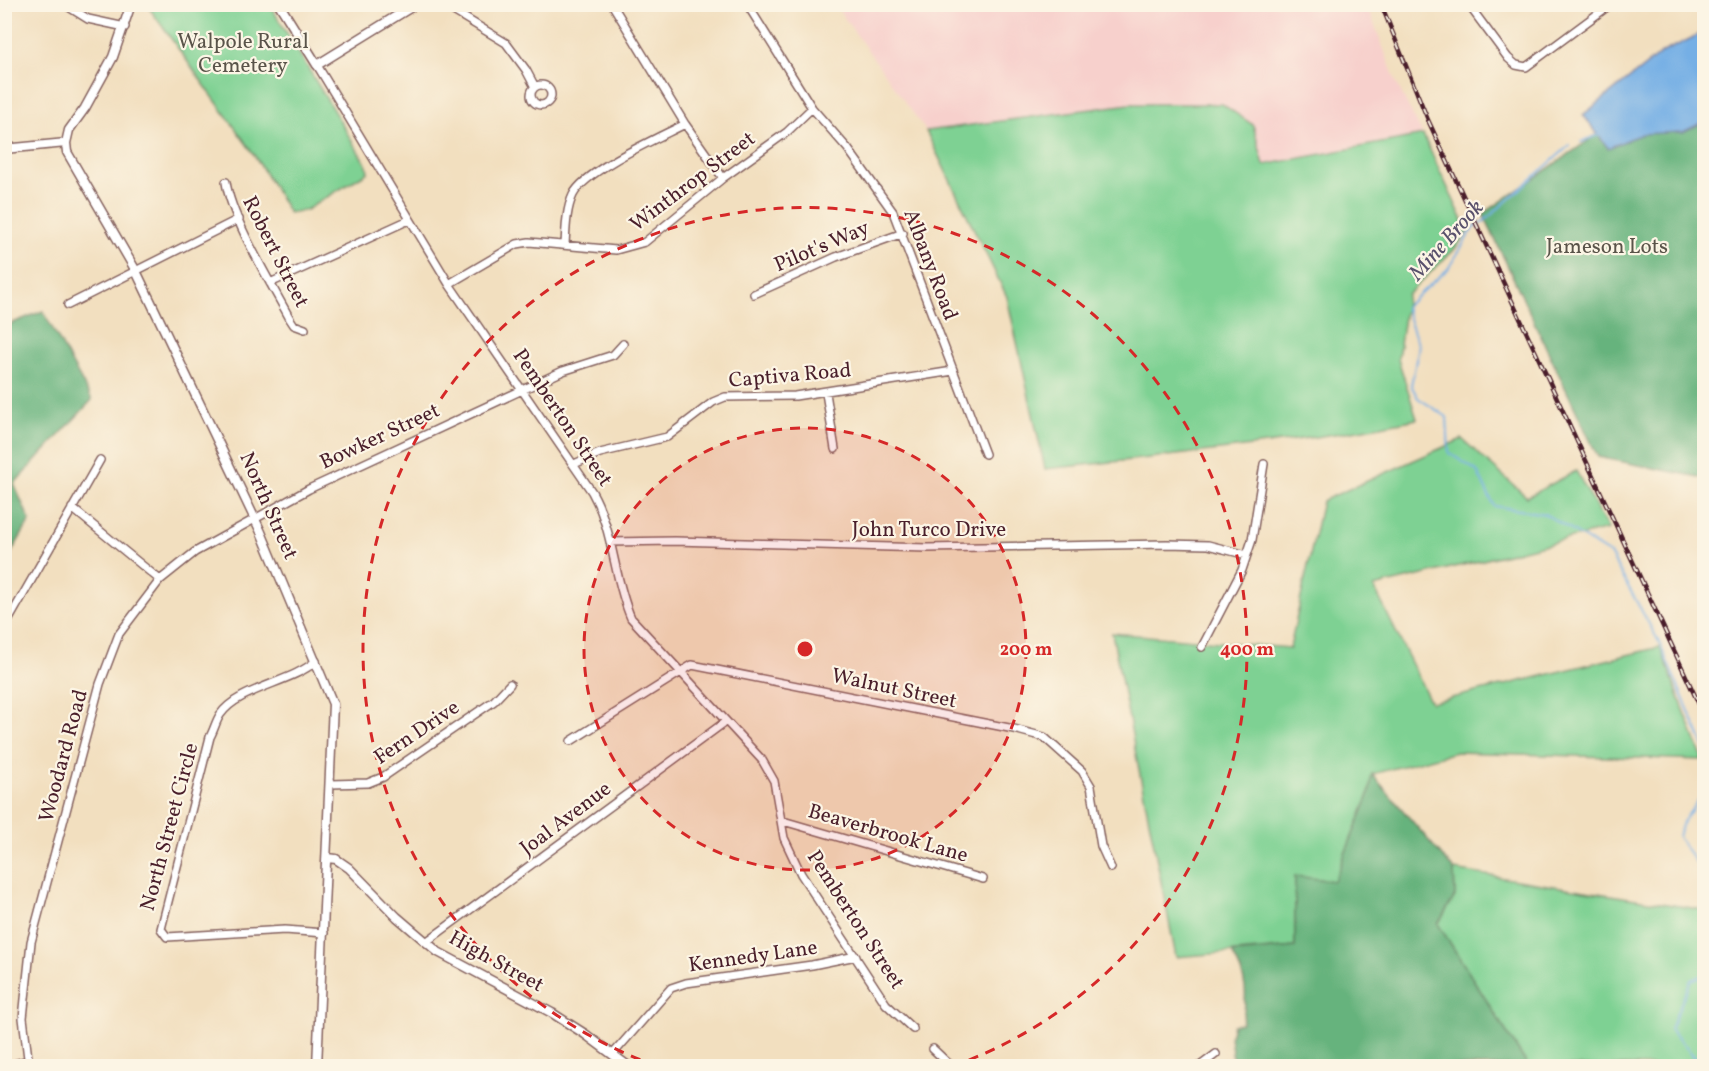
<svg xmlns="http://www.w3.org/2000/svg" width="1709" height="1071" font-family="Vollkorn,serif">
  <rect width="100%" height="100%" fill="#fcf5e5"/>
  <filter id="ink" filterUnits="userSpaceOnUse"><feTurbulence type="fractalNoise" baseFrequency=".0167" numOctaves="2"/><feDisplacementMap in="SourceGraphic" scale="12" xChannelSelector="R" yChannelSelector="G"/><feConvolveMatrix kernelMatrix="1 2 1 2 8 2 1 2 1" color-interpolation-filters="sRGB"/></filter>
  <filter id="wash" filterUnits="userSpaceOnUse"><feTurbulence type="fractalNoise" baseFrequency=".008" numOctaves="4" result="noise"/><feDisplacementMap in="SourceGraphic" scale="24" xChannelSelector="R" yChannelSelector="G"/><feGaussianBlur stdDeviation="1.35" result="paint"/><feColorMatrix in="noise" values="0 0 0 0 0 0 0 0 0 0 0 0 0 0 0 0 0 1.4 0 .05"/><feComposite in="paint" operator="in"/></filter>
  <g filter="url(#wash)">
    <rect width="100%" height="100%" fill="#f2dfbf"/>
    <!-- built -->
    <path fill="#f7d0cc" d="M835,5h532l30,79 26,51 -159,30 -11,-40 -31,-21h-92l-204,27z"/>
    <!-- green -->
    <path fill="#7ed193" stroke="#64785f" stroke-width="1.5" d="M147,5h123l97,161 1,6 -62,38 -17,3 -36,-60z
      M1130,104h92l31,21 11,40 159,-30 45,96 -15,20 -46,44 -9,64 19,60c-123,25 -247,37 -372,50l-38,-172 -81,-166z
      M1462,439l65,58 49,-26 32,58 -234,58 57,116 229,-56 43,113 -247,-8 -84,22 -3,21 -35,86 -39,-5v71l-119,10 -64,-324 178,15 32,-147z
      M1454,870l250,40v156h-176l-90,-142 17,-28z"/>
    <!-- forest -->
    <path fill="#66b37d" stroke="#586954" stroke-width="1.5" d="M1704,60v418l-106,-21 -115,-243z
      M43,311l49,89 -78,84 16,37 -25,42v-237z
      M1372,774l82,96 1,26 -17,28 90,142h-294l-4,-30 3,-11 9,-2c6,-29 5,-45 -10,-70l63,-6v-71l39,5 35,-86z"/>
    <!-- water -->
    <path fill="#75afe5" stroke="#606788" stroke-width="1.5" d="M1704,32v90l-21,10 -41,2 -34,14 -25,-33 80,-63z"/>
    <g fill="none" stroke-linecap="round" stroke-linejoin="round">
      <!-- stream -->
      <path stroke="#75afe5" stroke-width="2" d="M1581,142l20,-8
        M1570,145l-87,77 -10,6 -25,41 -43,38 14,40 -8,38 7,13 29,19 2,36 28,18 17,35 51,8 65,40 48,86 46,106
        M1704,792l-23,33 -3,12 26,37
        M1704,933v15
        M1698,1066v-5l-28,-32 21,-49 13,-5"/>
    </g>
  </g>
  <g filter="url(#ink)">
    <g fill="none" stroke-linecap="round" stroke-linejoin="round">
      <defs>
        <path id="minor" d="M64,4l24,15 37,8
          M442,4l64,39 20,27 9,17
          M612,4l73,120 38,54
          M747,4l65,104 36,41 45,63 92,242
          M1468,4l40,54 8,7 10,2 85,-63
          M317,65l132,219 143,208c22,39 21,85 39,126l131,142 12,21 10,57 17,36 85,130 27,25
          M531 95a10 10 0 1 1 20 0a10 10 0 1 1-20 0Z
          M226,182c5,36 46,103 64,137l4,6 11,4
          M565,245c1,-17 1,-35 8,-50 12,-25 85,-57 112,-71
          M270,283l139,-63
          M449,284l68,-40 12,-2 87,8 29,-8 78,-64 64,-46 25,-24
          M754,294l82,-37 67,-24
          M68,305l171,-86
          M826,393l9,56
          M574,464l26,-11 67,-16 46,-35 12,-5 70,-1 158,-25
          M72,508l88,72
          M610,542l65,-1 252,7 240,-4 41,1 39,10
          M4,628l96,-168
          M1202,647l40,-77 10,-30 12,-76
          M316,661c-25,22 -78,27 -96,54 -4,6 -6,15 -10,22l-49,192 6,8 118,-7 39,3
          M571,741l121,-76 322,64 30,8 38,34 9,15 10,60 10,22
          M331,784l37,-1 15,-6 111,-76 16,-17
          M783,821l200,58
          M426,942l299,-220
          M933,1049l18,17
          M613,1054l58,-66 15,-5 126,-18 44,-9
          M8,1066l20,-6
          M29,1066l-6,-48 8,-76 54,-202 15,-56 19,-50 41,-54 35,-28 114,-63 254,-118 50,-16 10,-11
          M1200,1066l16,-12"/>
        <path id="tertiary" d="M131,4l-18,53 -28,51 -16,22 -3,13 1,9 69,119 73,152 52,109 72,172 -16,362
          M279,4l38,61 99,-61
          M4,149l62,-6
          M328,858l8,1 13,9 48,49 41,35 114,61 33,21 43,32"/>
      </defs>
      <!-- minor casing -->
      <use href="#minor" stroke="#85625f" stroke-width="10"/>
      <!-- tertiary casing -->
      <use href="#tertiary" stroke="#85625f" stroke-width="11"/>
      <!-- minor -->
      <use href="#minor" stroke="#fff" stroke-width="7"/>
      <!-- tertiary -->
      <use href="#tertiary" stroke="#fff" stroke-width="8"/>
      <defs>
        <path id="rail" d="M1381,4l47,116 276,595"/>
      </defs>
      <!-- rail casing -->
      <use href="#rail" stroke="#4a1f2b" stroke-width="4.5"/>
      <!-- rail -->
      <use href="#rail" stroke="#fcf5e5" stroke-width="2" stroke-dasharray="7" stroke-linecap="butt"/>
    </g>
  </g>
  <!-- distance rings -->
  <circle cx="805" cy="649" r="221" fill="#d62828" fill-opacity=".12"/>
  <g fill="none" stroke="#d62828" stroke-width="3" stroke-dasharray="10 8">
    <circle cx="805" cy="649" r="221"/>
    <path d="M657 1066A442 442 0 1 1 953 1066"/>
  </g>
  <g text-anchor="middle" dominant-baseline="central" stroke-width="4.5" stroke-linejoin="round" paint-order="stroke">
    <!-- park labels -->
    <g font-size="21" fill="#5a544a" stroke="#fcf5e5">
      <text x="243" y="42">Walpole Rural<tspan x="243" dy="24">Cemetery</tspan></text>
      <text x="1607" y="247">Jameson Lots</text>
    </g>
    <!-- street labels -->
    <g font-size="21" fill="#4a1f2b" stroke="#fcf5e5">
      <text transform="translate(693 182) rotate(-37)">Winthrop Street</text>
      <text transform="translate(822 247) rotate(-23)">Pilot's Way</text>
      <text transform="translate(275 252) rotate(63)">Robert Street</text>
      <text transform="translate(930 265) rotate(69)">Albany Road</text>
      <text transform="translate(790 376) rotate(-5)">Captiva Road</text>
      <text transform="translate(562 418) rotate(56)">Pemberton Street</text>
      <text transform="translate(380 437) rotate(-25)">Bowker Street</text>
      <text transform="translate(268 506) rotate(66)">North Street</text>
      <text x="929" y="530">John Turco Drive</text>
      <text transform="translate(894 689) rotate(12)">Walnut Street</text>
      <text transform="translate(417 733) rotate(-34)">Fern Drive</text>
      <text transform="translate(64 756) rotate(-75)">Woodard Road</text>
      <text transform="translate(566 819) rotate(-37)">Joal Avenue</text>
      <text transform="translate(170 827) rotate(-75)">North Street Circle</text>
      <text transform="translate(888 834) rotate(16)">Beaverbrook Lane</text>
      <text transform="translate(855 920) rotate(57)">Pemberton Street</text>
      <text transform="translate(753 957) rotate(-8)">Kennedy Lane</text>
      <text transform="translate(496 962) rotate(29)">High Street</text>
    </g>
    <!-- water labels -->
    <g font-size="22" font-style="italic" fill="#59516c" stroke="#fcf5e5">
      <text transform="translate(1447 241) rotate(-48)">Mine Brook</text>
    </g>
  </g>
  <circle cx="805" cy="649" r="9" fill="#d62828" stroke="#fcf5e5" stroke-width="3"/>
  <g font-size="18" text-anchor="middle" font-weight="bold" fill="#d62828" stroke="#fcf5e5" stroke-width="4.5" stroke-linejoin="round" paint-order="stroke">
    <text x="1026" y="655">200 m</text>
    <text x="1247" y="655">400 m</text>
  </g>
  <!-- margin -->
  <rect width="1709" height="1071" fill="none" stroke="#fcf5e5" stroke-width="24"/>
</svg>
